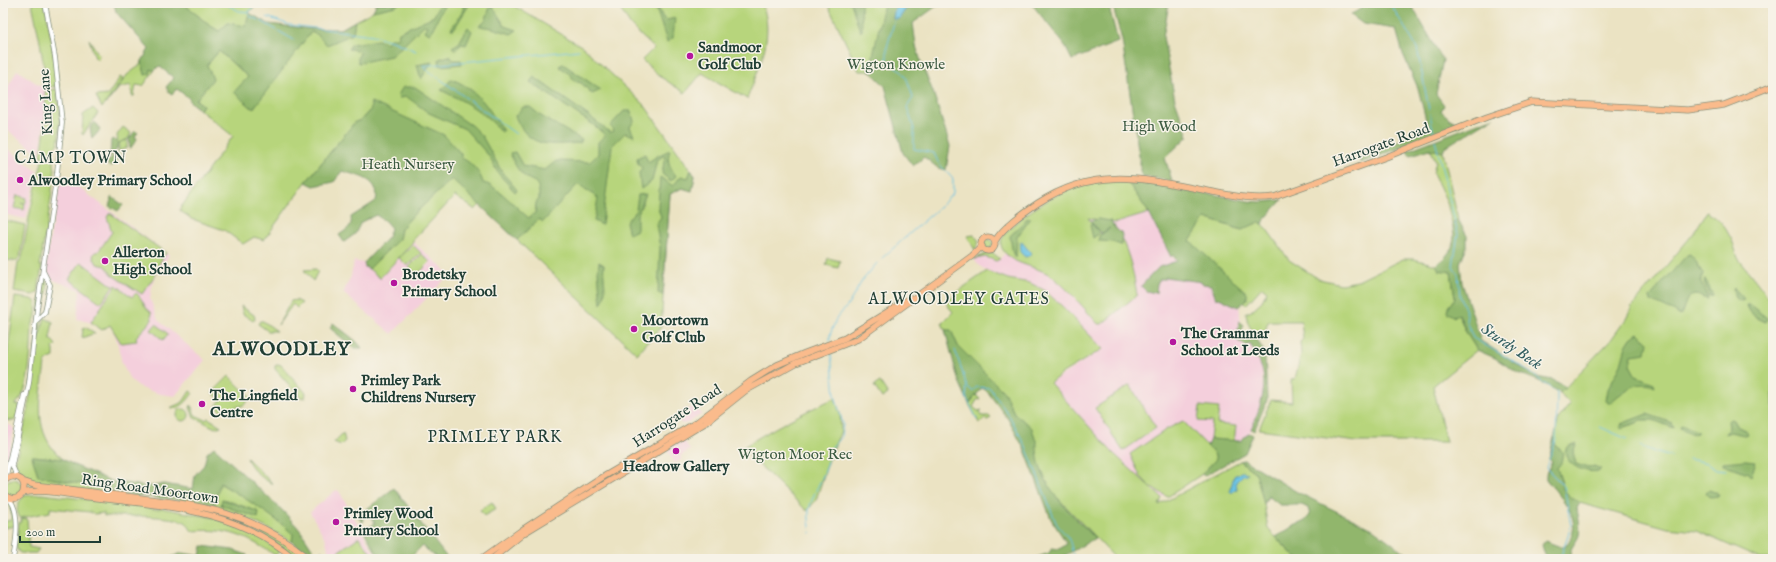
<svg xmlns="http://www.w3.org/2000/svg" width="1776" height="562" font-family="'IM FELL English',serif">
  <rect width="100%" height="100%" fill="#f7f3e8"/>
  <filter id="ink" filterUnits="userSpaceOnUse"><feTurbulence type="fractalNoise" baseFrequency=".025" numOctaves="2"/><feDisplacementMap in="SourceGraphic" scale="8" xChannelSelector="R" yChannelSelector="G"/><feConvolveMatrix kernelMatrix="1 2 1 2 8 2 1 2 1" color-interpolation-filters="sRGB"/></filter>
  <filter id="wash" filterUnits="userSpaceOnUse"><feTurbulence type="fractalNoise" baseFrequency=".012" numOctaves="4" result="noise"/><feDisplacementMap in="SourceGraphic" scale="16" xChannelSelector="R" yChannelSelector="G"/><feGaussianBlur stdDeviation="0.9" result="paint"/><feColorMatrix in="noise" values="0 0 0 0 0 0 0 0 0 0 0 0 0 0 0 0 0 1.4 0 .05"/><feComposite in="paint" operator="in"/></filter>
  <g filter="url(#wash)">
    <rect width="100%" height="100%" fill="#ebe3c3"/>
    <!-- built -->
    <path fill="#f4cfdc" d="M17,70l28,19 1,21 -6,44 -37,-27v-31z
      M3,145l34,26v5l-11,43 -23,-5z
      M61,176l4,1 104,78 -16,26 -3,18 8,21 47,40 -30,36 -15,-2 -19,-6 -11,-8 -8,-17 -6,-26 -6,-12 -8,5 -13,-8 -12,-3 3,-29 -27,-10 -8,-6v-7z
      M1045,201l72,22 32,-10 21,43 22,13 47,35 3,30 2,-3 18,37 1,21 -2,17 -19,44 -80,48 -49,-45 -63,-70 53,-34 -40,-42 -55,-28 -18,-6 -12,-8 -4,-6 7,-2 18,3 7,-8 6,-24z
      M413,242l37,32 -58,60 -49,-41 8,-17 3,-15 10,2 1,4 4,2 11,9z
      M693,406l9,8 -14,9 -6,1 -8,-7z
      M3,423l7,2 4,4 -11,53z
      M684,440l6,10 -10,6 2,3 -7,4 -8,-13z
      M336,490l3,1 12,21 -1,2 2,3h2l21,37 -7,5h-42l2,-9 -2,-10 -16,-28z"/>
    <!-- green -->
    <path fill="#b7d57c" stroke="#6b8958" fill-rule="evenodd" d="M32,3h13l14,83 -12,1 -7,-45z
      M183,3h74l-8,10 -3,13 -27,5 -10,-6z
      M377,3h132l74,44 62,59 50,70 -3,15 -10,-3 -12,6 -9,133 -24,27 -157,-149 -5,5c-7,-6 -14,-9 -20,-14l-42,44v2l-33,36 -11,-9 30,-30 2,-10 12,-14 39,-36 -81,-77v7l-10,11 -6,2 -49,60 -42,58 -10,-3 -11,7 -19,-14 -32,-11 -13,-9 54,-74 -33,-26 3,-5 -7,-5 16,-21 -5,-14 12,-14 29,26 62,-48h31l32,-18z
      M616,3h146c13,34 -3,64 -15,96l-45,-26 -17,20 -24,-16 -19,-17 12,-12 -23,-22z
      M827,3h67l-13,21 -11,47h-11z
      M89,39l10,16 -1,5 -3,-2z
      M142,61l2,4 -1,5 8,-2 3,3 -11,15 -7,-1 -2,11h-2l-1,-11 -12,3 -13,16 21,-29 12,-9z
      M120,77l3,2 -21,29 -6,-12 12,-1z
      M57,89l3,20 -1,29 -1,5 -4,5 -1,9 2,13 -9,63 -1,1 -5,32h2l-4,27 -5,2 -19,-3 4,-29 4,-6 7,-40 14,-60 -2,-1 5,-35 -1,-30z
      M93,108l5,5 -15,22 -1,-1 1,-19z
      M123,127l8,6 -3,6 -8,3 7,-2v8l-9,3 2,-9 -2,3 -1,-10z
      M1430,149l13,3 15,67 -6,5 -5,-22 -14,-29 3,-12z
      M1105,180l22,1 22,32 -33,10 -28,-5 13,16 13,-9c14,22 19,44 23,70l-35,29h-4c-14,-16 -29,-34 -45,-47 -11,-9 -39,-13 -46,-22 -3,-3 -7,-9 -6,-13 4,-18 54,-48 71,-54 10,-4 22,-5 33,-8z
      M17,195l10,3 -2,6 -4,-1 4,2 -1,5 -10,-2z
      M1707,212l9,6 8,8 8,14 6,18 35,45v256h-13l-63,-28 -29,-3 -106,-30 -16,-19 1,-8 5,-9 -3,-3 10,-41 11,-14 -10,-11 50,-52 16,-22 6,-12 61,-73z
      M110,213l56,40 -9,14 -1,7 -14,20 -30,-19 -6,-9 -9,-2 -4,-8 2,-4h3l14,-20 -5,-15z
      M1208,219l33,11 18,-8 4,2 26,36 30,19 22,5 17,-3 45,-22h11l22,6 3,5 12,2 4,26 -7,9 10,7 9,20 10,16 -44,36 13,56h-89l-98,-13 12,-29 21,2 -1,-22 4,-1 6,-25 -1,-12 3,-3 -2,-18h-31l-2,1 -3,9h-8l-1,2c-8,-6 -9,-12 -10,-21h4l12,-11 5,-10 -5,-4 -16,18 -2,-3 3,-3 -57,-58 13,-21z
      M3,220l22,5 -5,32 -4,4 -13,-1z
      M974,235l5,6 -4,9 -8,-14z
      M983.5 244a4.5 4.5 0 1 1 9 0a4.5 4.5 0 1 1-9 0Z
      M413,245l8,8 -14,13 -8,-8z
      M988,253l6,1 6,5 -4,2 -10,-4 -12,2z
      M422,254l8,8 -13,13 -8,-8z
      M828,258l12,3 -2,7 -12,-3z
      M81,262l32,24 -12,17 -32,-24z
      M316,269l2,2 -5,10 -9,-11z
      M987,271l21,8 22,4 14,7 19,17 40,42 -39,23 -14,11 63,70 49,45 -3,7 81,-44 16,12 8,31 4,25 29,30h-181l-65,-68 -47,-99 -46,-46 -7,-15 -6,-1 -3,-7 11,-11 -5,-6v-5l13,-12z
      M45,280l3,4c-1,8 -2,22 -8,27l-1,-2 4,-28z
      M116,285l16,12 4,-4c7,5 7,14 15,19l1,8 -16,17 1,4 -16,2 -11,-18 -8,5 -11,-8z
      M15,297l17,2 4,3c0,4 1,9 0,13 0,3 -3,7 -4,11 -1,16 -1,70 -17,78l5,1 -2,9 -4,7 -11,-1v-21l4,-42z
      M296,300l6,3 -5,5 -4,-4 -15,21 13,-24z
      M241,306l13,9 1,3 -2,3 -10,-7z
      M42,317l-5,24 -6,45 7,-60 1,-6z
      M45,318l8,4 -3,16 6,7 -3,3 1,2v7l-5,2 -4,4c-4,35 -14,70 18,96l-30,-3c0,7 4,13 5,20l67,12 3,5 -78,-10 -12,-8 -4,-8 15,-60 -1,-1c6,-29 6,-60 17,-88z
      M260,321h3l14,10h-9l-10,-7z
      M156,324l12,10 -5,6 -12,-10z
      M85,327l10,6 -13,5 1,-9z
      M278,364l3,1 25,28 -1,5 -5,-1 -25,-28v-3z
      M229,376l22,22 -7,7 -22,6 -6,-4 5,-8 -9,-6z
      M880,382l8,12 -6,4 -8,-12z
      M1130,385l26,43 -33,23 -28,-43z
      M190,391l3,2c-6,8 -12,17 -23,15l13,-6z
      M976,395l4,4 -3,1 -4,7 5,4 4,-1 -2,2 1,4h8l2,2 -4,2 -2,-1 -6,4 -10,-19z
      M835,398l5,15 1,18 -11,25 -14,44 -9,11 -65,-63c29,-19 60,-35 93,-50z
      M191,405l4,10 11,5 2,-2 13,8 -6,2 -21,-11 -4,-9z
      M1200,406l19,2 -2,16 19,2 -2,16 -24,-3 2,-17 -14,-1z
      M177 415a6 6 0 1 1 12 0a6 6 0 1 1-12 0Z
      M1183,421l31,32 2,6 -14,15 -33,22h-3l-16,-10 -10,-10 -10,-22 37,-25z
      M343,433l2,8 -4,4 -7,-3z
      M247,458l26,26c-11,-5 -22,-15 -26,-26z
      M4 488a9 9 0 1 1 18 0a9 9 0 1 1-18 0Z
      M219,483c27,15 51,31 75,51l-2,8c-25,-15 -49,-27 -78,-35zM223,499l36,13 -1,5 -37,-12z
      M41,494l103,12c5,2 11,5 17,2l53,10 42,17 22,15 1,3 -4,2c-30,-19 -46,-27 -83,-24 -3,-3 -3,-7 -7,-9 -14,-7 -64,-6 -81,-6v-3l-10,1 -4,-2 -40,-4v4l-30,6c-5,-8 -3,-15 4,-22z
      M3,497l9,6 4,23 -13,2v-6l8,-2v-9l-3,-8 -5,-2z
      M492,502l4,7 -12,7 -4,-6z
      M168,503l62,12 53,25 24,19h-9l-37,-26z
      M27,518l2,29 10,2 -3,4h-16l-4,-5 3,-26h2v-3z
      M359,537l12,16 -9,6h-26l-3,-4z"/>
    <!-- forest -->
    <path fill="#91b66c" stroke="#587a50" d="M114,3h69l26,22 10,6 9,-8 18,3 3,-13 20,11 41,5h31l14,-8 -2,13 -26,11 -12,-12 -4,-1 -58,77 -19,-17 14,-15 -29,-26 -12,14 6,14 -17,21 7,5 -3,5 -11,-9 1,-2 -13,-10 -5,5 -3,-2 -3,-5 8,-9 -15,-12 -5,5 -3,-2 -1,5 -5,1 -3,-14 7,-12 -33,-37z
      M377,3h23l-4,3 -23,5z
      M440,3l5,1 -15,30 -6,-3 3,-5 -3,-1 -18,18 -15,13 -33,7v-6l2,-4 -3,-3 -9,-1 4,-5 26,-4 9,3 4,-5h7l1,-6 35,-16z
      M463,3h5l1,2 -15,24h-3l12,-19z
      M652,3h4l7,15 4,2 8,-2 -2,20 -6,4 -12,-37z
      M851,3h10l1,28h-2z
      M884,3h13l-3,8 -1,7 5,1 12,-16h31l-28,20 3,23 6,19 11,27 17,54 -4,24 -8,-2 -14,-11 -11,9 -10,-13 -18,-67 -15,-15z
      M1031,3h77l10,39 -46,18 -8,-16z
      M1112,3h57l-6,34 12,63 13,36 -23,22 7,23 -30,-5 -20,-136z
      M1369,3h41l33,57 -7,34 8,11 -3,6 9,8 11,6 -101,38v-5l68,-30 -10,-40 -15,-34 -7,-25 -33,-5 -12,-9z
      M491,4l14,22 12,4 -6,4 -19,-6 -13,-2 7,-7z
      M468,27l4,4 -6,14 -4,-1 -7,6 -3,-3 7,-4z
      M449,56l5,4h7l1,4 -22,2 -1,-7z
      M432,62l-11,17 -4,-14z
      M563,64l38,26 -9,4 -11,-11 -7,-2 -3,-6 -12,-9z
      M534,77c26,19 52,36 77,56l3,-3 -4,-4 14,-15h7l3,10 -4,6 4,9 -9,-3 -13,13 -10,79 -8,-4 4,-23 -20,-14 -35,38 -4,-3 -22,21 -65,-61 -39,36 -12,14 -2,10 -30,30 -4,-2 -1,-4 24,-26 3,-9 -6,-7 -9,-6 -15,7 -6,12 -11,8 -5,-7c7,-5 14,-8 12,-18l25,-16c5,-22 -18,-25 -34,-30l-8,11 -20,4 -8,-4 49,-60 6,-2 10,-11v-7l73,33 17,19v4c9,3 20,15 22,25 14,2 34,26 46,35l6,-5 1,-10 3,-4c1,-23 -7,-14 -18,-26 -5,-5 -8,-13 -11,-20l5,-1 8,14 22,4 11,-9 34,1 8,-8v-12l7,-7 -10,-9 -65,-44z
      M451,79c27,10 37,28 52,52l-2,1c-15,-20 -38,-31 -60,-42l6,-5z
      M403,87h12l57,39 10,10 20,36 15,18 -2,2 -17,-19 -9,-17 -24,-27 -36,-16 -22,-16 -8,1 -1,-3z
      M523,107h7l11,9 41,24 -2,3c-31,2 -51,6 -65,-27z
      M1494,117l-49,30 -2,5 -13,-3 -19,6 -5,-4z
      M94,122l4,3 2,5 -8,9 -2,-11z
      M135,131l3,2 -3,3 2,3 -7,10 -1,-10z
      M113,139l5,3c0,7 -3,10 -8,15l1,-17z
      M670,150c-4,11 0,17 6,26l-5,5 -9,-7 3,-19 -8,5 -5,21 -11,8 -2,-16 3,-5 -4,-4 -1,-6 8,-4 3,8 11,-7z
      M118,153l2,4 -9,10 -6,-4z
      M691,170l4,6 -3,15 -10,-3 -12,6 -7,101 -5,-2 2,-45 -4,-24 5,-7 -3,-10 2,-30 13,9 8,-10 7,2z
      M1127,181l31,3 90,17 14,1 20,-2 -17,19 -2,5 -4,-2 -17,8 -34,-11 -4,1 -14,21 57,52v6l-9,8 -19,-9 -3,1 -5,-14 -8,-1 -1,-2 -37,-5v2h-5l-3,5 -1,9 -10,-2 -5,-5 18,-19 18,-6 -4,-6 -2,2 -22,-44z
      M646,194l-9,22v14l-8,4 -3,-12 10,-12 2,-15z
      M112,197l11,8 -5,6 -9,-5z
      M1027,218h4l-14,19 -1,21 -3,-4 -3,-18z
      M1098,219l13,2 2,5 9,8 -1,11 -9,-3 -13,-1v-5l11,-8 -8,5 -12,-12z
      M1458,219l9,17v10l-7,17 2,20 19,58 55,36 17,3 13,7 -6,6 -21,-12 -23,-9 -21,-14 -18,-8 -10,-16 -8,-20 -5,3 -7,-5 1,-5 7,-9 -4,-26 -12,-2 -3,-5c15,-12 21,-20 16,-41z
      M1092,224l8,9 -7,5 -3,-13z
      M1690,254l5,6 8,14 -2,8 7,17c-5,0 -8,-4 -13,-4 -11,1 -10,14 -15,21l-5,-4 -24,-11 -1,-4 37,-42z
      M599,262l5,3c-2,12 5,28 -3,39l-3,-32z
      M1705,279l8,16 -1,1h-3l-5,-14z
      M1734,288l11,12 -5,1 -5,-3 -2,-8z
      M1747,305h3l17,13 -1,4c-8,-3 -17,-8 -19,-17z
      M1239,321l5,4 -2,4 4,7 2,-2 9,6 8,13 2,47 -13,31 -3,-2c8,-18 18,-43 10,-63 -3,-7 -7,-15 -11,-22l-4,2 -8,-5 -3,-6 3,-3z
      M333,323l23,18 6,7h-8l-24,-20z
      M945,330h6l7,16 46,46 10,21 18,15 3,11 2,1c-3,42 31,70 58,98l-36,21h-27l17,-6 3,-5 7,1 7,-4v-3l-15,-23 -26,-69 -17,-31 -21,-28 -5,-3 -13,16 -11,-25z
      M1638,333l10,9 -2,11 -14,2 -2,10 6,11 18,7 1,4c-16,-9 -33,5 -45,16h-2l-2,-2 2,-12 13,-25 5,-18 5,-8z
      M1647,414l25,9 2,5 -21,-8h-13l-3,3 -16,5v-4z
      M1730,419l4,1 4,7 8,3 2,4 -4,1 -14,-3 -5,2 4,-6 -1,-7z
      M1681,425l16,6v2c-6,2 -12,-1 -17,-5z
      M1248,433l5,2 -8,18 -41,23 -2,-2 14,-15 -2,-6 -7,-7 3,-7 31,2z
      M1554,437l2,9 7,6 -2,11 -4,5 5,15v4l7,9 11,7 -3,5c1,9 4,17 2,27 -2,8 -12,14 -8,24h-25l-4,-14 3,-4 16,6h4c22,-27 -3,-47 -19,-68v-5l6,-12 -3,-3z
      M1577,444l-4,8 3,12 12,4 6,-2 7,3c-9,8 -40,-4 -35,-20l3,-3z
      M214,447l69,64 17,19 15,23 7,-2 -3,7 -5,1 -22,-17 1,-8c-22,-20 -47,-35 -73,-51l-6,24 -33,-7 -73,-7 -4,-5 -66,-12c-1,-7 -5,-13 -6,-20l31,3 11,6 37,16 32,5h11l10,-2 29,5 2,-14 9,-10 3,-12z
      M1244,460l53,32 76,37 40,30h-116l-21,-22 16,-10 13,-6 5,-6 -2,-7 -6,-3h-22l-12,-9 -4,8 -8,-31 -16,-12z
      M1746,460l10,1 -5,16 -3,-4 -25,-9v-2z
      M394,488l54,71h-10l-16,-13 -13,13h-15l-3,-3h-2l-1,3h-8l-16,-28 11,-8 -6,-9 -7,3 2,4 -2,1 -4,-6z
      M1709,490l8,3 2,3 -9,1 -4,-4z
      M222,499l37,13 -1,6 -37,-13z
      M202,546l31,4 14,5 -1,4h-80l16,-6 18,3z"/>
    <!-- water -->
    <path fill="#68c2e5" stroke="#44808c" d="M897,3h13l-11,16h-6l1,-8z
      M1021,241l10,12 -2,3 -4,1 -5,-5z
      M1243,471l5,3 -5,1 -7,7 1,7 -6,4 -1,-2 4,-15z"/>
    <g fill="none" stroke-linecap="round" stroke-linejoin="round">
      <!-- stream -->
      <path stroke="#68c2e5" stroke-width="1" d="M224,3l15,8 9,1
        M1390,3l27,45 17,87
        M249,12v4l12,5 33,19
        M249,12l7,-9
        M267,17l23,8 83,10 22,7 21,9
        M516,134l-94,-68 157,-16
        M1435,140l23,94 -5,32 5,8 2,22 7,18 -1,7 7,17 50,29 34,26 -1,47 -10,28 18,18 7,40 -11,33
        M881,259l60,-53 12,-13v-14l-14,-15 -5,-11 -20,-4v-20l-7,-22 6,-9c-6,-20 -7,-27 -26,-36v-15l8,-28
        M830,341v-6l6,-16 12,-14 14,-24 15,-18
        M955,350l12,36 5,5 5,-4 13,1c8,13 18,24 25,38 17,30 27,63 40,94 5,13 15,12 17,31
        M967,386l-1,11 11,22
        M1600,427l27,12
        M1640,446l17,7 15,4
        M1689,459l18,4 9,6 10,1
        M811,533c-1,-7 -3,-16 -2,-23 4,-21 21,-38 20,-60l12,-13 2,-13 -8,-29 -4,-41
        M1073,554l2,5"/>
    </g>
  </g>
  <g filter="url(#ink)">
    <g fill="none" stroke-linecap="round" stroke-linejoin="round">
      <defs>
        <path id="tertiary" d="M37,320l8,-8 5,-27 -7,-14
          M17,477l-5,-12 17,-82 8,-74 20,-136 5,-50 -7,-66 -10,-54
          M5,480l19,-85
          M8,498c13,11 8,45 5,61"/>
        <path id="trunk" d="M981 244a7 7 0 1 1 14 0a7 7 0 1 1-14 0Z
          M995,241c9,-15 28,-28 43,-38 60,-39 111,-23 176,-11 21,4 40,8 60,5l112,-40 101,-40 45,-15 156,8 36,-5 49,-19
          M22,481l12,4c30,3 61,8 91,11 73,9 126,14 185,63
          M3,483c5,-7 12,-8 19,-3l2,6 -1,7c-6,8 -14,7 -20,0
          M23,493c17,-5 48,2 66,4 74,9 146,11 206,62
          M481,559l41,-29 81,-53 94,-55 54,-41 26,-16 28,-12 40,-15 65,-40
          M492,559l32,-26 181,-110 40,-32 51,-28 62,-24 114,-83 10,-10"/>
      </defs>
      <!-- tertiary casing -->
      <use href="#tertiary" stroke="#85907c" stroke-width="5.5"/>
      <!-- trunk casing -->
      <use href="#trunk" stroke="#85907c" stroke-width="7"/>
      <!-- tertiary -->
      <use href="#tertiary" stroke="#fff" stroke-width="4"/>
      <!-- trunk -->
      <use href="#trunk" stroke="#fabb8c" stroke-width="5.5"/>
    </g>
  </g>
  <!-- markers -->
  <g fill="#b5179e" stroke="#f7f3e8" stroke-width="1.5">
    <circle cx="690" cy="56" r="4"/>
    <circle cx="20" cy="180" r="4"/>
    <circle cx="105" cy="261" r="4"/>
    <circle cx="394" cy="283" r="4"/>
    <circle cx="634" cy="329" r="4"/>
    <circle cx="1173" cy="342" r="4"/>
    <circle cx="353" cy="389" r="4"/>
    <circle cx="202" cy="404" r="4"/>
    <circle cx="676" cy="451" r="4"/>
    <circle cx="336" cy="522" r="4"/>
  </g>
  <g text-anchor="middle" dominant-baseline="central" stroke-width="3" stroke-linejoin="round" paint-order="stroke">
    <!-- poi labels -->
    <g font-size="15" font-weight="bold" fill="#1f3d34" stroke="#f7f3e8" text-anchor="start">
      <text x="698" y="47">Sandmoor<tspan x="698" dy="17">Golf Club</tspan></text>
      <text x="28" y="180">Alwoodley Primary School</text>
      <text x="113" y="252">Allerton<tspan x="113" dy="17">High School</tspan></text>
      <text x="402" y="274">Brodetsky<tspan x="402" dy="17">Primary School</tspan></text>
      <text x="642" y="320">Moortown<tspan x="642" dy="17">Golf Club</tspan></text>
      <text x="1181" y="333">The Grammar<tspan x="1181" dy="17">School at Leeds</tspan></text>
      <text x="361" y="380">Primley Park<tspan x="361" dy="17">Childrens Nursery</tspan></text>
      <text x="210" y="395">The Lingfield<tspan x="210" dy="17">Centre</tspan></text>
      <text x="676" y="466" text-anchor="middle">Headrow Gallery</text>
      <text x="344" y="513">Primley Wood<tspan x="344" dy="17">Primary School</tspan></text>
    </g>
    <!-- park labels -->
    <g font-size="15" fill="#3d5b42" stroke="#f7f3e8">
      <text x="896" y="64">Wigton Knowle</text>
      <text x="1159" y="126">High Wood</text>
      <text x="408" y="164">Heath Nursery</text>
      <text x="795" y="454">Wigton Moor Rec</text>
    </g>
    <!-- street labels -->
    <g font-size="15" fill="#1f3d34" stroke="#f7f3e8">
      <text transform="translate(46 102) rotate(-93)">King Lane</text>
      <text transform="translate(1381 145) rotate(-20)">Harrogate Road</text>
      <text transform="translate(677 416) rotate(-33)">Harrogate Road</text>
      <text transform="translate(150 489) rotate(8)">Ring Road Moortown</text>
    </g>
    <!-- neighbourhood labels -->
    <g font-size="16" letter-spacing="1" fill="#1f3d34" stroke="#f7f3e8">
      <text x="71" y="159">CAMP TOWN</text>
      <text x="959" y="300">ALWOODLEY GATES</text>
      <text x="495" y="438">PRIMLEY PARK</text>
    </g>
    <!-- water labels -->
    <g font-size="16" font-style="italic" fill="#315e60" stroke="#f7f3e8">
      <text transform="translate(1511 347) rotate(34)">Sturdy Beck</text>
    </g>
    <!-- district labels -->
    <g font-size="19" font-weight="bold" letter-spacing="1" fill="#1f3d34" stroke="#f7f3e8">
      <text x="282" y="350">ALWOODLEY</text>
    </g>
  </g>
  <!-- margin -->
  <rect width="1776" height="562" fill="none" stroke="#f7f3e8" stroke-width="16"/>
  <!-- scale -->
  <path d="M20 536v6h80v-6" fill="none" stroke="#1f3d34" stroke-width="2"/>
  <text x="26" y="536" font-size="12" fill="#1f3d34" stroke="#f7f3e8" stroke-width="3" paint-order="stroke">200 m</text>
</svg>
